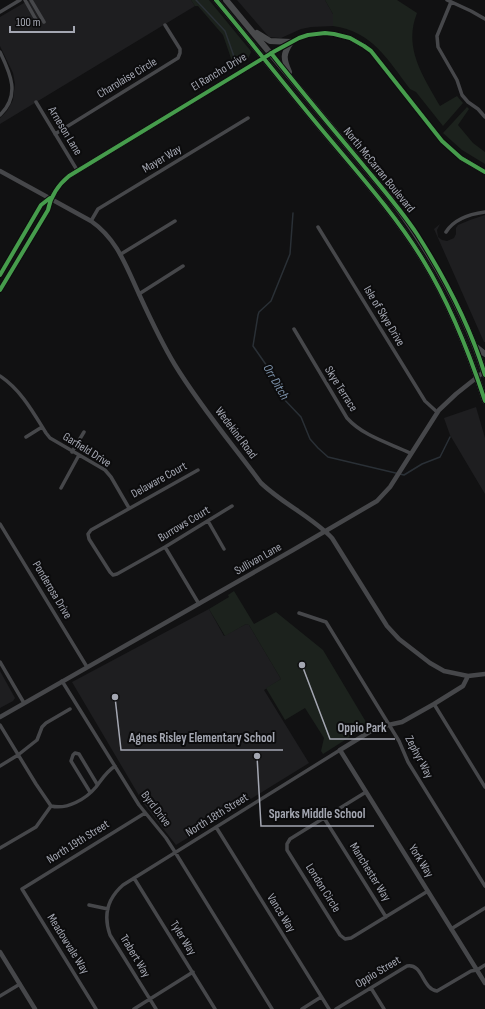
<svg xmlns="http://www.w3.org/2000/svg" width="485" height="1009" font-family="'Sofia Sans Condensed',sans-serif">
  <rect width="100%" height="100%" fill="#111112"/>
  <!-- built -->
  <path fill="#1e1e20" d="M29,0h162l4,6 -195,118v-6l7,-7 6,-11 2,-16 -2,-11 -13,-27v-29z
    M237,0h88l8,14v12l-22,1 -10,2 -20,9 -12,-1z
    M485,215v127h-1l-50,-113 6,-5 -3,6 1,7 4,3 5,1 7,-3 2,-4v-6l2,-3 12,-5z
    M476,407l9,31v56l-35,-59 -6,-17z
    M209,609l15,27 22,-12 3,1 32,54 -17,11 45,73 -133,82 -32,-41 -72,-122z
    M0,671l15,27 -2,3 -13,7z"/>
  <!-- green -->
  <path fill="#1c221d" d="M191,0h18l41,50 1,2 -3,7 -15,10v-5l-10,-29 -25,-29h-3z
    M325,0h72l20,13c-14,35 6,63 23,93l17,-10 6,7 -20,23 -27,-34 -6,-3c-22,-29 -38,-58 -77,-63v-12z
    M467,107l2,2 -11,16 15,18 12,9v12l-23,-14 -19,-17z
    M234,591l20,33 22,-12 47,38 43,72 1,4 -44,28 -2,-3 3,-13 -19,-30 -20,12 -19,-32 15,-9 -32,-54 -3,-1 -21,12 -16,-27 20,-12 -1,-2z"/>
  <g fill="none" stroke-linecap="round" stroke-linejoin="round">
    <!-- stream -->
    <path stroke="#2a3036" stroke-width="1.5" d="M196,0l29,31 12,34
      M293,213l-3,41 -19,47 -12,11 -1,3 -5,31 16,23 12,27 20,21 9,22 8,9 10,9 76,18 18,-11 18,-7 10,-20"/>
    <!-- minor -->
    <path stroke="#46474a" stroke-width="3.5" d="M25,0l14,25
      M31,0l13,22
      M447,0l24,11 14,8
      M451,2l-14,34 1,11 19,33 5,15 6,7 10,7 7,8
      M0,12l20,-12
      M0,52c10,21 21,43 0,63
      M36,102l41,68
      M55,134l123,-76 2,-5v-4l-15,-24
      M91,221l7,-12 150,-91
      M318,227l107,174 12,11
      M446,232c8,-13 24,-18 39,-20
      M121,254l54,-33
      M139,294l44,-28
      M294,329l53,89c16,18 42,25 63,35
      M0,376c21,14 33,36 46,57l4,5 55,32 6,7 18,31
      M26,437l16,-10
      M72,452l12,-20
      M198,470l-107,60 -3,4 1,5 21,33 3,3 4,-1 48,-27 67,-41
      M61,488l18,-33
      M208,521l16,28
      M0,524l87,143
      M165,547l34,57
      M299,613l27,9 73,119 9,21 77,124
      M0,662l24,41
      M62,681l77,124 27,33 9,14 97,157
      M434,704l51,83
      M0,725l36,59 15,22c16,4 35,-7 45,-19 6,-8 10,-15 19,-21
      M0,766l18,-11 19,-15 5,-13 4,-4 24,-14
      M90,792l-19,-31 2,-6 2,-2 4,1 18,30
      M366,792l-76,47 -3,5v6l53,85 5,4 6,-1 77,-47
      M324,818l62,99
      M216,827l113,182
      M0,848l36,-21 15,-21
      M134,878l81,131
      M89,905l19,4
      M451,929l34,-21
      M371,988l13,21
      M0,996l20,-12
      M96,1009l-74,-120 123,-76
      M134,1009l59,-37
      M156,1009l-46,-74c-7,-20 -2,-37 13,-50l217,-135
      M302,1009l19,-12
      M336,1009l71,-43c16,-3 15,23 30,25l34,-20 6,-1 8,-5"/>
    <!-- tertiary -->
    <path stroke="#46474a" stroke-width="4.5" d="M0,171l91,50c26,18 35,45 48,73 11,24 22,48 36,71 25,41 57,79 86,118 22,21 51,34 71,55l55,88 12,13 31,24 14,8 24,5 17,-2
      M468,676l-5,10 -29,18 -32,18 -23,5 -8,4 -31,19 145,233
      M0,717l293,-167 84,-49 13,-14 49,-77 17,-16 29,-23
      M0,952l35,57"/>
    <!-- secondary -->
    <path stroke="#4a4b4e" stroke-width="5" d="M0,275l41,-70 9,-7
      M0,290l48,-80c3,-15 10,-25 21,-34l206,-125 24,-13 9,-3 17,-2 9,1 16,4 14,8 7,5 71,90 19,17 24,14"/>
    <!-- primary -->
    <path stroke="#494a4c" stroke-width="6" d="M216,0c36,43 71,88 107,131 35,42 72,83 100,129 27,44 46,92 62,141
      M226,0l165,199c40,54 74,112 94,176
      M257,33l13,8 21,1
      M289,72c-6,-14 -6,-18 2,-30
      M475,346l10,8"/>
    <defs>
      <path id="cycleway" d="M216,0c36,43 71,88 107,131 35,42 72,83 100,129 27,44 46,92 62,141
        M271,53c30,38 61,75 92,112 19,23 38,45 54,69 28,44 53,91 68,141
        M0,275l41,-70 9,-7
        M0,290l48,-80c3,-15 10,-25 21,-34l206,-125 24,-13 9,-3 17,-2 9,1 16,4 14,8 7,5 71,90 19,17 24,14"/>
    </defs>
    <!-- cycleway casing -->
    <use href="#cycleway" stroke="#0c0c0d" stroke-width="6"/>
    <!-- cycleway -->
    <use href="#cycleway" stroke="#469c4c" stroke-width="4"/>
  </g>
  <g text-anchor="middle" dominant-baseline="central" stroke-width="4" stroke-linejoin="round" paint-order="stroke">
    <!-- street labels -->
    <g font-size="12" fill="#a4a7b2" stroke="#0c0c0d">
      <text transform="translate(219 72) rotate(-31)">El Rancho Drive</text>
      <text transform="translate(127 78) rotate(-31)">Charolaise Circle</text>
      <text transform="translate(65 131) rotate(59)">Arneson Lane</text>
      <text transform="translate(162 159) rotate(-31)">Mayer Way</text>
      <text transform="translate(379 170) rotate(51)">North McCarran Boulevard</text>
      <text transform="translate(384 316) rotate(59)">Isle of Skye Drive</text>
      <text transform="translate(341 389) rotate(58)">Skye Terrace</text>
      <text transform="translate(236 433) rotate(53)">Wedekind Road</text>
      <text transform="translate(87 450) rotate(32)">Garfield Drive</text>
      <text transform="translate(159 480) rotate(-29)">Delaware Court</text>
      <text transform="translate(184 524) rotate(-31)">Burrows Court</text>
      <text transform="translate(258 559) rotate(-30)">Sullivan Lane</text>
      <text transform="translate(52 590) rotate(59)">Ponderosa Drive</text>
      <text transform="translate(419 757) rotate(62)">Zephyr Way</text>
      <text transform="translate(156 809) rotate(53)">Byrd Drive</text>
      <text transform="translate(217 815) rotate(-32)">North 18th Street</text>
      <text transform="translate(78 842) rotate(-32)">North 19th Street</text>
      <text transform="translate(421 861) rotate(58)">York Way</text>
      <text transform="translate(370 872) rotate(58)">Manchester Way</text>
      <text transform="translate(323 888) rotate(58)">London Circle</text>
      <text transform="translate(281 913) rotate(58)">Vance Way</text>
      <text transform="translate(183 938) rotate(58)">Tyler Way</text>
      <text transform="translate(68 944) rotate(58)">Meadowvale Way</text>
      <text transform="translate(135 956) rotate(59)">Trabert Way</text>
      <text transform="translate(378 972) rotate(-31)">Oppio Street</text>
    </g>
    <!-- water labels -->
    <g font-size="13" font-style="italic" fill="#7d92aa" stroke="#0c0c0d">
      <text transform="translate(276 382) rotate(60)">Orr Ditch</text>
    </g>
  </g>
  <!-- callouts -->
  <path fill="none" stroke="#a4a7b2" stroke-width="1.5" d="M302 665L330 739H395M115 697L121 750H283M257 756L261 826H374"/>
  <g fill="#a4a7b2" stroke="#0c0c0d" stroke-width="1.5">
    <circle cx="302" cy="665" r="4"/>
    <circle cx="115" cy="697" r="4"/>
    <circle cx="257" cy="756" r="4"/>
  </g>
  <g font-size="13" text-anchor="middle" font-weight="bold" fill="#a4a7b2" stroke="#0c0c0d" stroke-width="4" stroke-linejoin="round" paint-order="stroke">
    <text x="362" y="732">Oppio Park</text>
    <text x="202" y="742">Agnes Risley Elementary School</text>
    <text x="317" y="818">Sparks Middle School</text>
  </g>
  <!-- scale -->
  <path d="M10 26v6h64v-6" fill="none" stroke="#a4a7b2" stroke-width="2"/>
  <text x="16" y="26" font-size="12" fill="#a4a7b2" stroke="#0c0c0d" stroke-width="3" paint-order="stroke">100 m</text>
</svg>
